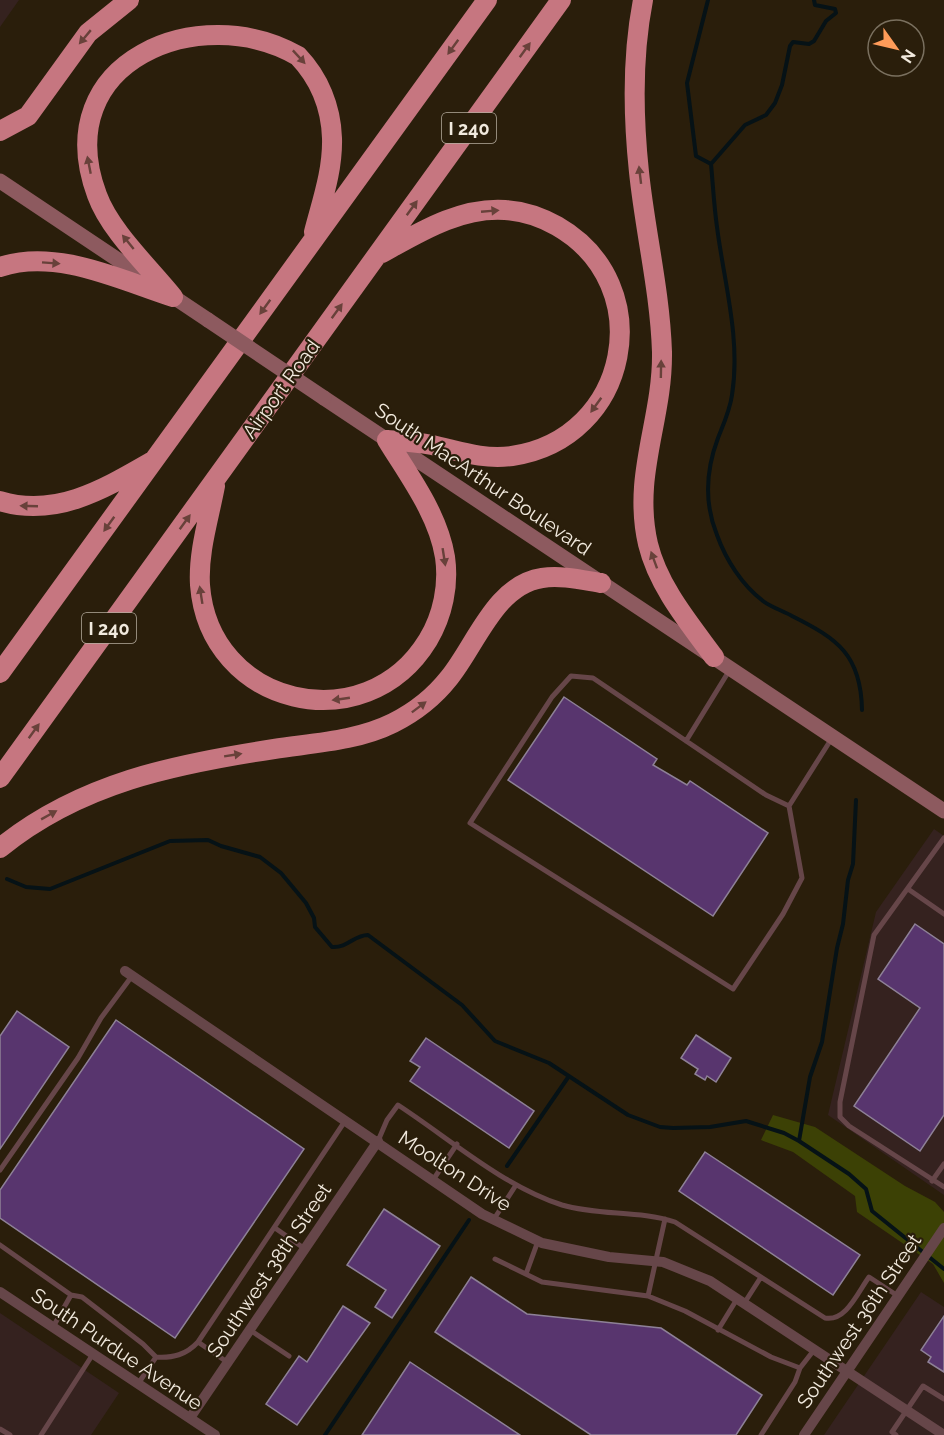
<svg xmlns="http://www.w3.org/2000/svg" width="944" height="1435" font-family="Raleway,sans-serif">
  <rect width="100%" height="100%" fill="#2a1e0b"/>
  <!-- industrial -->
  <path fill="#35221f" d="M0,0h19l-19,27z
    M934,829l10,7v359l-116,-80 48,-203z
    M921,1292l23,15v128h-120z
    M0,1313l119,80 -28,42h-91z"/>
  <!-- green -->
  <path fill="#3c4105" d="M773,1115l42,12 90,59 30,16 9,10v71l-11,-19 -76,-52 -2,-16 -62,-44 -32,-12z"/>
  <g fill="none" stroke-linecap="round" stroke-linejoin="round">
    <!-- stream -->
    <path stroke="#061216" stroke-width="4" d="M708,0l-21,83 9,73 15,8c2,21 3,42 6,63 7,55 24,112 15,168 -2,15 -8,28 -14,43 -12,32 -14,65 -1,97 9,25 25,50 46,66 8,6 20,10 29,15 46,23 69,39 70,94
      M711,164l34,-39 21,-10 9,-12 7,-18 8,-39 3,-4 16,2 5,-3 12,-20 10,-8 -1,-4 -20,-4 -1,-5
      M7,879l19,8 24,2 120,-48 38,-1 13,6 39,11 21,16 25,30 8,15 1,9 17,20c16,1 22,-12 36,-12l94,70 33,36 54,22 79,52 32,12 13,1 37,-1 36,-6 38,12 15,8 50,33 17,15 6,22 72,58
      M799,1141l11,-64 12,-35 15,-94 6,-24 5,-44 5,-16 3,-64
      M507,1166l62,-90
      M325,1435l144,-215"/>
  </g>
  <!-- building -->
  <path fill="#58356e" stroke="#8e8197" stroke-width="1.5" d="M564,697l93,62 -4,6 34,20 3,-4 78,52 -55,83 -205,-136z
    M915,924l29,20v171l-24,36 -66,-45 66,-98 -42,-29z
    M17,1011l52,36 -69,102v-113z
    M116,1020l188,129 -129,189 -175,-120v-28z
    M696,1035l35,23 -15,24 -9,-6 -2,4 -10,-6 3,-5 -17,-11z
    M426,1038l108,73 -25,37 -99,-67 10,-14 -10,-6z
    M705,1152l155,103 -27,40 -154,-104z
    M384,1209l56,37 -48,72 -17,-11 11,-17 -39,-25z
    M471,1277l56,37 134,14 101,67 -26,40h-145l-156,-103z
    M343,1306l27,17 -73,102 -31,-21 33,-48 8,6z
    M944,1316v56l-16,-10 3,-5 -10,-7z
    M410,1362l110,73h-158z"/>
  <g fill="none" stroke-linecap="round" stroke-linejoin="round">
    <!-- lane -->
    <path stroke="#664649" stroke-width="5" d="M686,741l43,-70
      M789,806l13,72 -19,36 -50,75 -263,-166 82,-126 19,-21 22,2 173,117 23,11 43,-68
      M944,838l-70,97 -34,167v15l9,9 95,61
      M908,889l36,25
      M378,1141l9,-21 11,-15c52,34 105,81 164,100 37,11 77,5 113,17l150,96c21,4 33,-26 44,-41l29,19
      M0,1170l78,-112 23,-40 31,-42
      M433,1180l24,-36
      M932,1181l12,-17
      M494,1219l22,-34
      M275,1228l30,21
      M0,1245l71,50
      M495,1259l47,23 106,14 17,-77
      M526,1274l12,-33
      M648,1296l37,15 86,46 29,11 14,-18
      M745,1302l16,-25
      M53,1327l18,-32 11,2 61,47 13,13
      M250,1330l39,26
      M718,1330l19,-31
      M198,1342l29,20
      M138,1384l18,-27c17,1 30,-2 42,-15l147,-221
      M0,1429l10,6
      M41,1435l52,-81
      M761,1435l34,-53 5,-14
      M896,1435l-4,-3 31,-46 21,13"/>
    <!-- street -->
    <path stroke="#664649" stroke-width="10" d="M125,971l357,243 60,29 67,14 54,5 47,19 234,154
      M0,1292l215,143
      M190,1418l188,-277
      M804,1435l140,-207"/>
    <!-- secondary -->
    <path stroke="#8d5a5f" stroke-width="15" d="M0,181l208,139
      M324,398l620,413"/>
    <!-- highway -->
    <path stroke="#c67680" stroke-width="20" d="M643,0c-11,56 -10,115 -4,172 6,59 21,119 23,180 1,68 -30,123 -14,192 10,42 41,79 66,113
      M0,131l28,-15 60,-83 41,-33
      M382,253c38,-21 78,-46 123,-43 18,1 36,7 52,16 103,59 73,213 -45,230 -29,4 -53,-5 -80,-11 -15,-3 -31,-4 -45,-5
      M0,267c56,-19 120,13 173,30
      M173,297c-24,-30 -63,-66 -76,-102 -50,-135 104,-195 201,-139 21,22 33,51 34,82 1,32 -10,63 -18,94
      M215,486c-6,32 -17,66 -15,99 9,121 165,158 228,55 15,-25 21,-55 17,-83 -7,-43 -36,-81 -58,-117
      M0,501c56,17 104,-12 151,-39
      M0,673l487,-673
      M0,778l561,-778
      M0,848c80,-65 175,-84 274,-99 39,-6 83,-8 119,-26 22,-11 41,-26 56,-45 27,-33 46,-93 93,-100 19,-3 40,2 59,5"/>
    <!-- secondary-bridge -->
    <path stroke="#8d5a5f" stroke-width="15" d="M208,320l116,78"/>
  </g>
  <!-- one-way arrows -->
  <defs><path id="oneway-solid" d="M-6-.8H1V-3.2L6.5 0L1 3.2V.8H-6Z" transform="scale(1.5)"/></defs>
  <g fill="#68413a">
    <use href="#oneway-solid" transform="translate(85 37) rotate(130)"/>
    <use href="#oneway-solid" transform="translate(453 47) rotate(126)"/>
    <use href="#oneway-solid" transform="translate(525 50) rotate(-54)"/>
    <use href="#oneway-solid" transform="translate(299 57) rotate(47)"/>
    <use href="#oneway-solid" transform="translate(89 165) rotate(-101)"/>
    <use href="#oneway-solid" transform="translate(640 175) rotate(-97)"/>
    <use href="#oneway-solid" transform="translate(412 208) rotate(-54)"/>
    <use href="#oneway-solid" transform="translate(490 211) rotate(-5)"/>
    <use href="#oneway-solid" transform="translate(128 242) rotate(-129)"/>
    <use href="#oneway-solid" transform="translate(51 263) rotate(4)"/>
    <use href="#oneway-solid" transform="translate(265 307) rotate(126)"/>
    <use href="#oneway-solid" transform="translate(337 311) rotate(-54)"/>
    <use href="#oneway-solid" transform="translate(661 369) rotate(-89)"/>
    <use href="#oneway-solid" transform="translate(596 405) rotate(126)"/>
    <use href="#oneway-solid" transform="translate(29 506) rotate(-178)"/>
    <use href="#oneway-solid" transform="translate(185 522) rotate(-54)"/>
    <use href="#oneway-solid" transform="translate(109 524) rotate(126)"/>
    <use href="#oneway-solid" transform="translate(444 557) rotate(81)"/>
    <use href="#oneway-solid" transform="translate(654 560) rotate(-110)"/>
    <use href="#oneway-solid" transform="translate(201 595) rotate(-99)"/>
    <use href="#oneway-solid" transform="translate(341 699) rotate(172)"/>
    <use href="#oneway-solid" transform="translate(419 707) rotate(-37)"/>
    <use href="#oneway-solid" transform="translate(34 731) rotate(-54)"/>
    <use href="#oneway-solid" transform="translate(233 755) rotate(-9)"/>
    <use href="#oneway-solid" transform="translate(49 815) rotate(-29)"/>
  </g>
  <g text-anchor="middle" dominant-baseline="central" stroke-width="4.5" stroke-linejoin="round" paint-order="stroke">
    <!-- shield labels -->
    <g fill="#2a1e0b" stroke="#b6ad9f" stroke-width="1.5">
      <rect x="442" y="113" width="54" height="30" rx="4.5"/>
      <rect x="82" y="613" width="54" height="30" rx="4.5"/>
    </g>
    <g font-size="18" font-weight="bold" fill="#f2eade">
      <text x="469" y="128">I 240</text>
      <text x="109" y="628">I 240</text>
    </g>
    <!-- street labels -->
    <g font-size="20" fill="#f2eade" stroke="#2a1e0b">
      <text transform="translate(281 389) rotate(-54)">Airport Road</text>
      <text transform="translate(483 479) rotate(34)">South MacArthur Boulevard</text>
      <text transform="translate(455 1171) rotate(33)">Moolton Drive</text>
      <text transform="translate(269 1270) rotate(-56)">Southwest 38th Street</text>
      <text transform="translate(859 1321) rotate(-56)">Southwest 36th Street</text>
      <text transform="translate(117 1349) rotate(34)">South Purdue Avenue</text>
    </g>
  </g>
  <!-- north arrow -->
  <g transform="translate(896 48) rotate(124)"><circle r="28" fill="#2a1e0b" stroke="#7a705f" stroke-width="1.5"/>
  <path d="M0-4.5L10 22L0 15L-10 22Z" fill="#fe9b59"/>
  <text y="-9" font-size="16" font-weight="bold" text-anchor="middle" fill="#f2eade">N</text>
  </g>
</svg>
